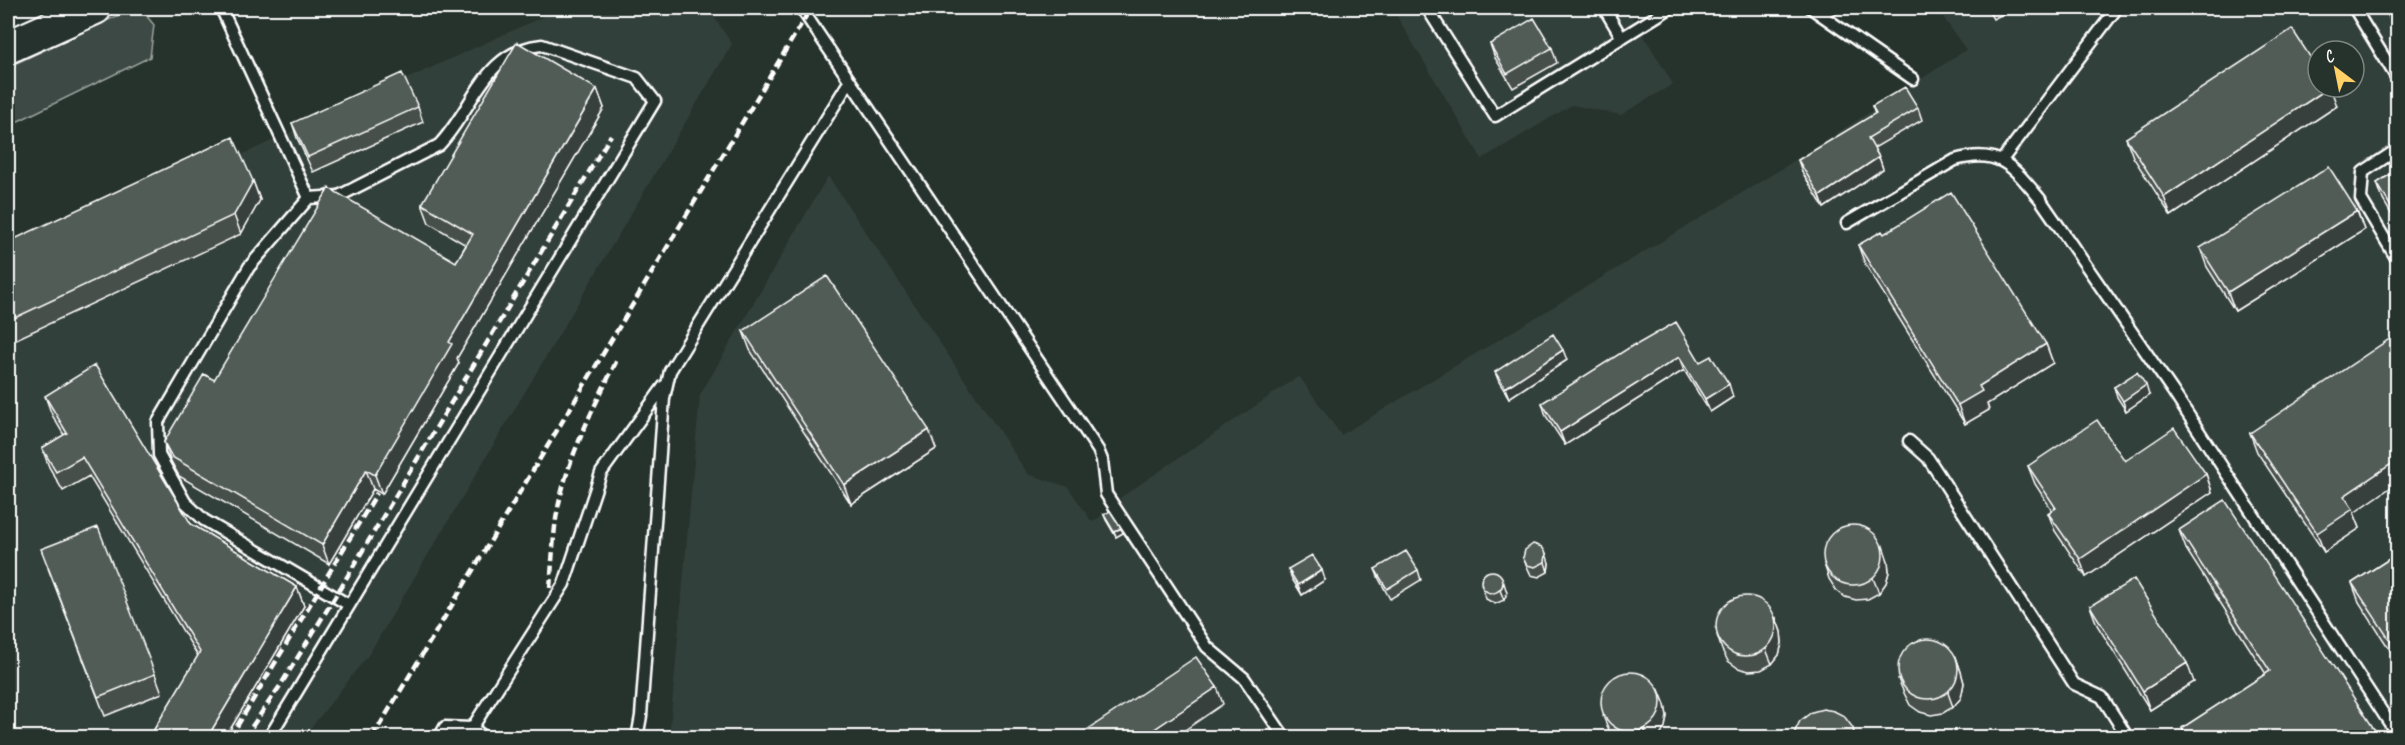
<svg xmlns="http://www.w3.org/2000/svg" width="2405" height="745" font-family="Caveat,sans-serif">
  <rect width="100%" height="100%" fill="#26332d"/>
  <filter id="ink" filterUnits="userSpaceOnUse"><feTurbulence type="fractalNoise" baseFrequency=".0167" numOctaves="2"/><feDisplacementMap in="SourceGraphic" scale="12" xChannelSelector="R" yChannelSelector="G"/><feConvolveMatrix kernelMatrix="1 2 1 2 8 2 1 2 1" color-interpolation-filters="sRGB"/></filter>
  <g filter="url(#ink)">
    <!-- built -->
    <path fill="#333f3a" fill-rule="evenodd" d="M562,8h146l24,36 -363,610 -65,83h-296v-473l285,-133 5,7 109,-50 -3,-8z
      M1392,8h235l46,76 -52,31 -49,-10 -90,54z
      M1937,8h460v729l-1728,1 31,-343 128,-219 200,298 40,13 24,35 30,-19 -2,-5 179,-122 42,59 442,-267 183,-118zM2318,51h36v36h-36z"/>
    <!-- green -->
    <path fill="#3e4944" stroke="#9ea4a2" stroke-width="1.5" d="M134,8h6l14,17 -4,32 -142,69v-59z"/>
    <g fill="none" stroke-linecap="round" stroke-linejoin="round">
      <defs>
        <path id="lane" d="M221,8l88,190
          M801,8l297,442 4,10 4,34 101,153 37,31 41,60
          M1427,8l68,108 175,-108
          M1604,8l18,30
          M1811,8l102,71
          M2354,8l44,72
          M1820,14l13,-6
          M2398,149l-35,23 -2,27 37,62
          M2002,160l115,-152
          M1847,223l108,-63c45,-13 58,7 85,39l132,191 226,346
          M1909,441l19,17 146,226 28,13 26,41
          M472,728l14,10
          M270,736l385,-635 -18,-23 -95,-33c-59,6 -67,62 -103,100l-100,51 -30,2 -60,69 -91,155 1,33 26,47 19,18 145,85
          M439,738l6,-11 27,1 92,-144 37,-111 63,-87
          M637,738l4,-22 23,-318 6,-27 179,-289"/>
        <path id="secondary" d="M8,47l87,-39"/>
      </defs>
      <!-- lane casing -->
      <use href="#lane" stroke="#fff" stroke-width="15"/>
      <!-- secondary casing -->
      <use href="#secondary" stroke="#fff" stroke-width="36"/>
      <!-- lane -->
      <use href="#lane" stroke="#26332d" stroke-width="10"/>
      <!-- secondary -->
      <use href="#secondary" stroke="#26332d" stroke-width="32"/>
      <!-- rail -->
      <path stroke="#fff" stroke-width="4.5" stroke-dasharray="9 4.5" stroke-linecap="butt" d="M550,588c2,-23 3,-47 6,-69 9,-57 36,-108 61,-159
        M230,738l147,-245
        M244,738l36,-52 55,-89 276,-462
        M372,738l439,-730"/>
    </g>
    <!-- wall -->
    <path fill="#464f4b" stroke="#fff" stroke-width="1.5" d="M1987,8h28l-22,11z
      M2397,9v29l-2,-4 -7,-19z
      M1490,44l62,4 5,15 -44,25 -18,-30z
      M597,89l7,19 -147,250 2,5 -77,131 -9,-5 -44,75 -150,-88 -8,-15 -7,-19 50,-62 242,-118 10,-17 -37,-22 -7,-19z
      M1872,106l46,2 4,12 -48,28 5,9 4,12 -59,39 -22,-36 -4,-12 77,-46z
      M2337,106l-166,110 -38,-59 -7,-19z
      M418,107l5,15 -110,50 -16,-34 -5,-15z
      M2397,170v54l-14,-24 -6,-17z
      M253,181l7,19 -19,34 -231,108 -2,-4v-96z
      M2357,211l7,19 -129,81 -28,-44 -7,-19z
      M1884,234l162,110 7,19 -66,41 2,6 -24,14 -100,-160 -7,-19z
      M743,331l193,118 -85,55 -101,-154z
      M1636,345l64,17 33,35 -23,15 -26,-42 -119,75 -19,-29 -4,-13z
      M1567,360l-58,38 -10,-16 -4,-10z
      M2114,387l35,8 -23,16 -9,-14z
      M45,396l146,128 106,63 7,19 -79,132h-76l49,-82 -109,-180 -26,15 -14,-24 -7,-19 22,-13 -12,-20z
      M2250,433l104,80 6,15 -36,24 -67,-100z
      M2125,461l81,13 6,18 -126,85 -31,-46 -7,-18 4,-3 -17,-26 -7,-18z
      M1104,515l17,13 2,5 -7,4 -10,-17z
      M2179,530l201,208h-194l-4,-10 84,-54 -80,-125z
      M2397,554v107l-38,-59 -7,-19z
      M1523,558l26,5 -1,9 -9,5 -8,-2z
      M1888,561l1,11 -3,11 -7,10 -11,6 -12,1 -11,-3 -9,-7 -7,-11 -5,-15z
      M48,568l107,106 7,19 -57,23z
      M1288,569l37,11 -23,15 -10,-16z
      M1375,569l43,1 3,10 -31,19 -11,-20z
      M1486,573l21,20 -3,7 -9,4 -9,-5 -3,-10z
      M2090,606l104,76 -44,28 -53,-85z
      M1776,618l5,14 1,11 -3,12 -7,9 -11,6 -12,1 -11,-3 -10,-7 -6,-11 -5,-15z
      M1956,657l5,15 3,11 -3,15 -8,9 -10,6 -12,2 -11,-3 -10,-7 -6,-12 -6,-14z
      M1659,690l6,15 2,11 -2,11 -6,10 -45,1 -5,-8 -6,-14z"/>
    <!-- shaded-wall -->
    <path fill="#39403d" stroke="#fff" stroke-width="1.5" d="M2330,87l7,19 -166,110 -7,-19z
      M597,89l7,19 -147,250 2,5 -77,131 -7,-19 74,-133z
      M1879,157l4,12 -59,39 -4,-12z
      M253,181l7,19 -19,34 -7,-19z
      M2357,211l7,19 -129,81 -7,-19z
      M2046,344l7,19 -66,41 2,6 -24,14 -7,-19 21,-19z
      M1563,350l4,10 -58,38 -4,-10z
      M1679,357l5,13 -119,75 -5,-13z
      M1729,384l4,13 -23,15 -5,-13z
      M2146,385l3,10 -23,16 -3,-10z
      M929,430l7,19 -85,55 -7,-19z
      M2397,460v23l-43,30 6,15 -36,24 -7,-19 27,-37z
      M366,470l7,19 -44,75 -7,-19z
      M2206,474l6,18 -126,85 -6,-18z
      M1121,528l2,5 -7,4 -2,-5z
      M1883,546l5,15 1,11 -3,11 -7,10 -6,-15z
      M1546,553l3,10 -1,9 -3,-10z
      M1322,570l3,10 -23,15 -4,-10z
      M1504,583l3,10 -3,7 -4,-10z
      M297,587l7,19 -79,132h-18z
      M1776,618l5,14 1,11 -3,12 -7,9 -6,-15z
      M2397,637v24l-6,-19z
      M1956,657l5,15 3,11 -3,15 -8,9 -5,-14z
      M2187,663l7,19 -44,28 -7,-19z
      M1217,687l6,17 -50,34h-32z
      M1659,690l6,15 2,11 -2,11 -6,11h-12l-2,-8z"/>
    <!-- building -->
    <path fill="#515c57" stroke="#fff" stroke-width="1.5" d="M2397,9v21l-9,-15z
      M1534,18l18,30 -45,26 -17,-30z
      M2292,29l26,40v18h12l-166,110 -38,-59z
      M517,42l80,47 -148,253 3,2 -77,131 -9,-5 -44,75 -150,-88 -8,-15 40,-68 10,6 115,-192 127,74 17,-28 -51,-30z
      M402,73l16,34 -110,50 -16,-34z
      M1905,87l13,21 -50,30 11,19 -59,39 -22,-36 78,-47 -4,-7z
      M233,137l20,44 -19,34 -226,106v-79z
      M2329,167l28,44 -129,81 -28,-44z
      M2397,170v47l-20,-34z
      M1951,192l95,152 -67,42 3,5 -24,14 -100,-160 24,-14 2,3z
      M827,276l102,154 -85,55 -101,-154z
      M1676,322l24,40 11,-6 18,28 -24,15 -26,-42 -119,75 -18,-29 93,-59 1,1z
      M1553,334l10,16 -58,38 -10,-16z
      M2397,334v126l-53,36 9,13 -36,24 -67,-100z
      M95,365l96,159 106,63 -90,151h-58l51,-86 -118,-195 -26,15 -14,-24 25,-15 -22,-37z
      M2137,372l9,13 -23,16 -9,-14z
      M2097,420l28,41 49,-33 32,46 -126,85 -32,-46 8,-5 -28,-42z
      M2225,500l155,238h-191l-7,-10 88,-57 -91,-141z
      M1110,511l11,17 -7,4 -10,-17z
      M1823 555a30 30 0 1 1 60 0a30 30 0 1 1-60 0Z
      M98,527l57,147 -57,23 -57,-148z
      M1533,544l9,3 4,6 -1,9 -10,5 -8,-2 -4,-7 2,-8z
      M1406,551l12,19 -31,19 -12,-20z
      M2397,554v83l-6,5 -39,-59z
      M1312,555l10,15 -24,15 -10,-16z
      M1481 582a11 11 0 1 1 22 0a11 11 0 1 1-22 0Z
      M2134,579l53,84 -44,28 -53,-85z
      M1716 626a30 30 0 1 1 60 0a30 30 0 1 1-60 0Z
      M1898 669a30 30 0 1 1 60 0a30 30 0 1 1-60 0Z
      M1196,657l21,30 -76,51h-66z
      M1601 702a30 30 0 1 1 60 0a30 30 0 1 1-60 0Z
      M1823,709l11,2 10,5 9,12 2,10h-61l1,-7 5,-10 12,-9z
      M1238,732l4,6h-12z
      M473,733l7,5h-9z
      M1055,734l2,4h-8z"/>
  </g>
  <!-- margin -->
  <rect width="2405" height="745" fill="none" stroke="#26332d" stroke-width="30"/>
  <rect x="15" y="15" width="2375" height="715" fill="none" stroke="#fff" stroke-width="2" filter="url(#ink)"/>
  <!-- north arrow -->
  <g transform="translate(2336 69) rotate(328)"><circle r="28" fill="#26332d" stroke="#7d8581" stroke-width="1.5"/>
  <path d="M0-4.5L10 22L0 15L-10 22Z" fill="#ffd166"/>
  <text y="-9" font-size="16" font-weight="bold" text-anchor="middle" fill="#ffffff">С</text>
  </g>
</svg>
